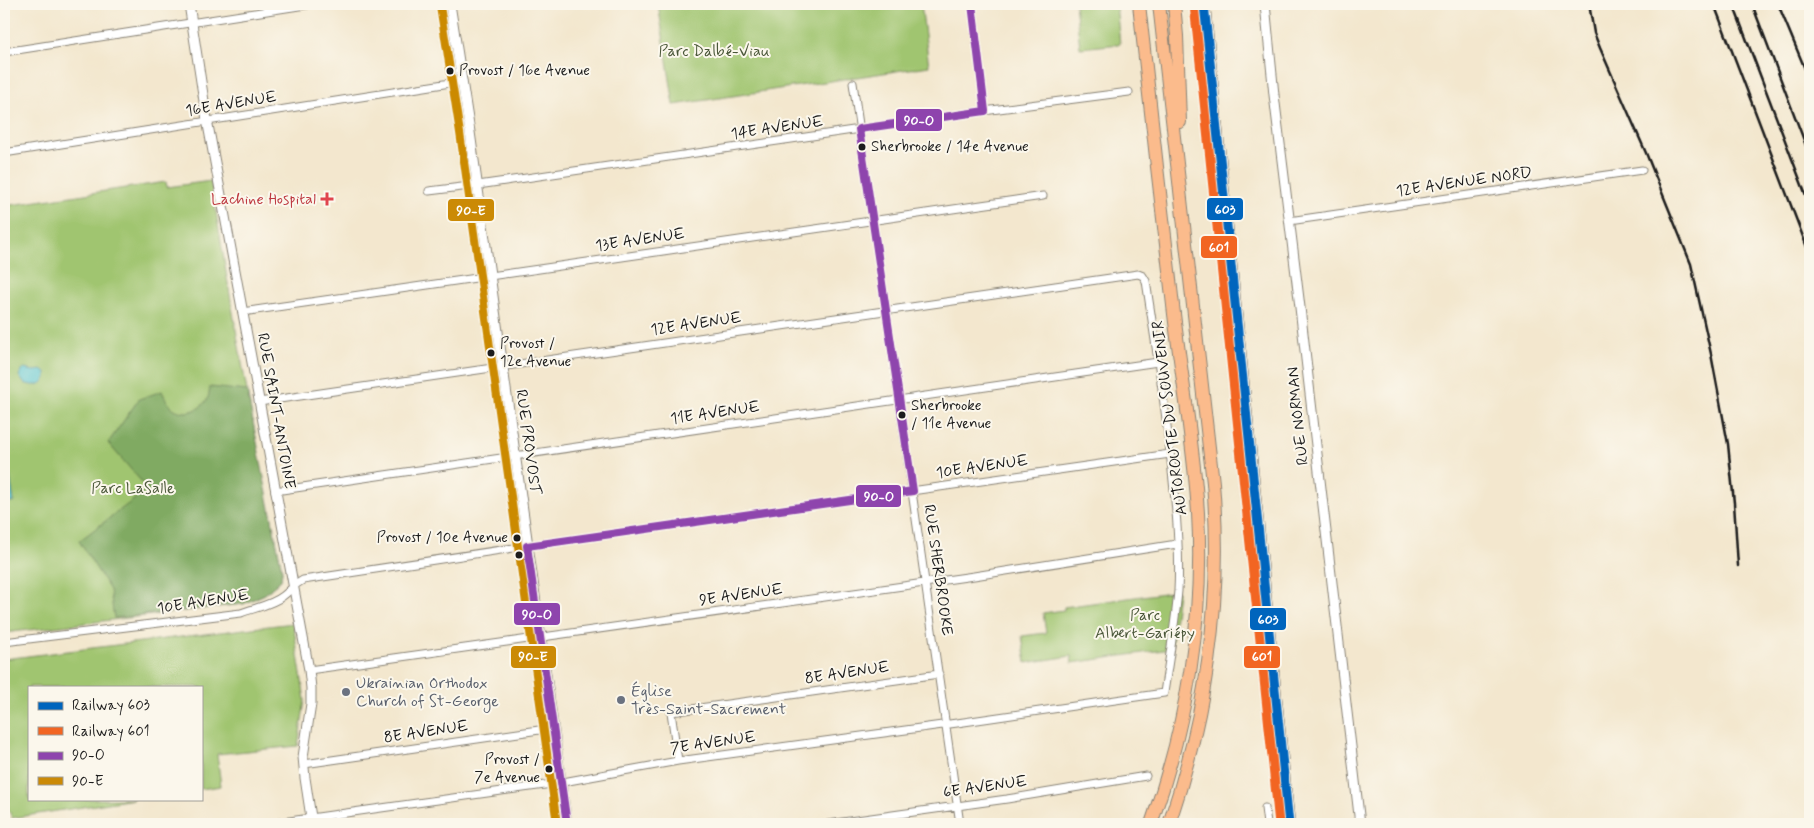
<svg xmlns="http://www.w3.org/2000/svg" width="1814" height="828" font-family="Mynerve,sans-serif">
  <rect width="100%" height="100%" fill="#fbf7ec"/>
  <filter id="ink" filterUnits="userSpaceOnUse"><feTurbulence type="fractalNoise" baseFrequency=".02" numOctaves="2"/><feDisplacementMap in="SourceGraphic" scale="10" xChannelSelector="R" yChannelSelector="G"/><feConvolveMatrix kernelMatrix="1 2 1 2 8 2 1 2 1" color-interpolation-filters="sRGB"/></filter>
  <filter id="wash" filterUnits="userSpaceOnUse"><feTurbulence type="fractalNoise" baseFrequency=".0096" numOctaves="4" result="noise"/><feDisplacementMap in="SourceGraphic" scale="20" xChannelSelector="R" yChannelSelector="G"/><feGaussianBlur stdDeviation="1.12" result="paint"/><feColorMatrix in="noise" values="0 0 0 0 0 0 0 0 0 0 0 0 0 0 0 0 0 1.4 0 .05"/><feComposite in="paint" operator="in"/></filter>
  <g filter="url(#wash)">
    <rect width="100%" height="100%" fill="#f3e7ce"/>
    <!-- green -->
    <path fill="#a0c56f" stroke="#5e7046" d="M658,4h263l8,62 -255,39z
      M1075,4h41l4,40 -40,4z
      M211,181c21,130 44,260 71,389l-1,10 -16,14 -22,10 -239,29v-427l162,-24 1,5z
      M1178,591l-7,58 -99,14 -1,-7 -45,7 -4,-27 24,-3 -3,-20 21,-3v-3z
      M293,623l12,77 -7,46 -81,8 4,32 -20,3v-102h-172v112h105l-122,19 -8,-19v-140z"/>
    <!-- forest -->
    <path fill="#80aa62" stroke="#4e633f" d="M210,387l37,4 35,179 -1,10 -16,14 -22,10 -129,14 -4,-28 -31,-49 69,-52 -40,-46 31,-44 23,-8c2,4 4,10 8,14 9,11 27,8 35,-3 4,-4 4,-9 5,-15z"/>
    <!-- water -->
    <path fill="#58c5cf" stroke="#3a7076" d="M24,369l10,2 8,-1 4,3v5c-5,9 -13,8 -22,5l-5,-7 2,-5z
      M5,444l9,58 -10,1v-58z"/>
  </g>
  <g filter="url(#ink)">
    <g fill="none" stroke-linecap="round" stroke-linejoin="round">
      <defs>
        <path id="minor" d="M972,4l13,107
          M4,52l308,-48
          M853,83l107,741
          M4,153l459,-72
          M429,191l49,-6 498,-73 153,-20
          M1289,221l353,-51
          M242,312l801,-116
          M259,402l879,-128 5,2 3,5c10,66 21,133 27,200 4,36 7,74 5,110 -3,34 -9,68 -14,102l-207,30 -279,38 -126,23 -284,40
          M275,491l883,-129
          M4,642l237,-29c13,-5 31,-8 42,-17 8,-6 10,-11 20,-16l224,-34 643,-92
          M309,670l665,-94 203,-32
          M678,761l-7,-49 268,-38
          M304,764l249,-36
          M1265,808l2,16
          M828,824l179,-25 139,-23"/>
        <path id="tertiary" d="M189,4l17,110 103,556 2,18v16l-8,53 2,21 7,46
          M450,4l20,128 97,692
          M1265,4l9,91 25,204 61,525"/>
        <path id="secondary" d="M4,822l1,2"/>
        <path id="motorway" d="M1139,4c11,103 23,207 35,310 8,66 20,132 24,199 6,105 -11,212 -47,311
          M1159,4l54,479c10,116 -7,232 -44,341
          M1174,4l3,32 3,86"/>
      </defs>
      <!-- minor casing -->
      <use href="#minor" stroke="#888275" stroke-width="9"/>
      <!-- tertiary casing -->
      <use href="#tertiary" stroke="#888275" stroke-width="11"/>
      <!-- secondary casing -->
      <use href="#secondary" stroke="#888275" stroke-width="12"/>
      <!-- motorway casing -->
      <use href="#motorway" stroke="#888275" stroke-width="14"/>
      <!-- minor -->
      <use href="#minor" stroke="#fff" stroke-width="7"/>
      <!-- tertiary -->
      <use href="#tertiary" stroke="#fff" stroke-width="9"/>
      <!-- secondary -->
      <use href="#secondary" stroke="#fde4d1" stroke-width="10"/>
      <!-- motorway -->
      <use href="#motorway" stroke="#fbbb8c" stroke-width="12"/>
      <!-- rail -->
      <path stroke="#1c1c1c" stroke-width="2.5" d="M1209,4l85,820
        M1589,4l5,29 6,15 46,105 45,111 20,90 17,90 6,59 4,63
        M1714,4l96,251
        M1733,4l77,202
        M1752,4l58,152
        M1778,4l32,77"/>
      <defs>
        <path id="bus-1" d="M567,824l-40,-278 386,-55 -54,-362 126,-18 -13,-107"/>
        <path id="bus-2" d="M440,6l20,127 97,691"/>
      </defs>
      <!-- bus-1 casing -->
      <use href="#bus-1" stroke="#fbf7ec" stroke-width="11"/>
      <!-- bus-2 casing -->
      <use href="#bus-2" stroke="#fbf7ec" stroke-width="11"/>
      <!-- bus-1 -->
      <use href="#bus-1" stroke="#8e44ad" stroke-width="8"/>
      <!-- bus-2 -->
      <use href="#bus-2" stroke="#cb8a06" stroke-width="8"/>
      <defs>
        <path id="rail-1" d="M1204,4l85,820"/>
        <path id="rail-2" d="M1194,5l85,819"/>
      </defs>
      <!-- rail-1 casing -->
      <use href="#rail-1" stroke="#fbf7ec" stroke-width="12"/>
      <!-- rail-2 casing -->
      <use href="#rail-2" stroke="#fbf7ec" stroke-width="12"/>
      <!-- rail-1 -->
      <use href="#rail-1" stroke="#0065bd" stroke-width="9"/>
      <!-- rail-2 -->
      <use href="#rail-2" stroke="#f26522" stroke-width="9"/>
    </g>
  </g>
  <!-- markers -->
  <g fill="#1c1c1c" stroke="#fbf7ec" stroke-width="2">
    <circle cx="450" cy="71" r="4.5"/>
    <circle cx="862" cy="147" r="4.5"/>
    <circle cx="491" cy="353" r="4.5"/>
    <circle cx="902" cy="415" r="4.5"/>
    <circle cx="517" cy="538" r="4.5"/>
    <circle cx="519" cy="555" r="4.5"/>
    <circle cx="549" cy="769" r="4.5"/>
  </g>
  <path fill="#e0444e" stroke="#fbf7ec" stroke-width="2" d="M324.5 191.5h5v5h5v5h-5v5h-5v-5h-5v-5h5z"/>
  <g fill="#6b7280" stroke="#fbf7ec" stroke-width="2">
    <circle cx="346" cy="692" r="5"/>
    <circle cx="621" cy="700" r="5"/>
  </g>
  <g text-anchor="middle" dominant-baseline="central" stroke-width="4" stroke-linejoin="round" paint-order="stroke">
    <!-- bus labels -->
    <g font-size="15" fill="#1c1c1c" stroke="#fbf7ec" text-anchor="start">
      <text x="459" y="71">Provost / 16e Avenue</text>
      <text x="871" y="147">Sherbrooke / 14e Avenue</text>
      <text x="500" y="344">Provost /<tspan x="500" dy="18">12e Avenue</tspan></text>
      <text x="911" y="406">Sherbrooke<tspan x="911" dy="18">/ 11e Avenue</tspan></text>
      <text x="508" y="538" text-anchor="end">Provost / 10e Avenue</text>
      <text x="540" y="760" text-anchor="end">Provost /<tspan x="540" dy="18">7e Avenue</tspan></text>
    </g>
    <!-- park labels -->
    <g font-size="16" fill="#4a5739" stroke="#fbf7ec">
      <text x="714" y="51">Parc Dalbé-Viau</text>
      <text x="133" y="488">Parc LaSalle</text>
      <text x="1145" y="615">Parc<tspan x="1145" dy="18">Albert-Gariépy</tspan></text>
    </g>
    <!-- street labels -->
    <g font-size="16" fill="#1c1c1c" stroke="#fbf7ec">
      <text transform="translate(231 104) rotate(-9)">16E AVENUE</text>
      <text transform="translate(777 128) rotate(-8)">14E AVENUE</text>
      <text transform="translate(1464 182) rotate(-8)">12E AVENUE NORD</text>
      <text transform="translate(640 240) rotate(-8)">13E AVENUE</text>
      <text transform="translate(696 324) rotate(-8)">12E AVENUE</text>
      <text transform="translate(276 411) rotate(80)">RUE SAINT-ANTOINE</text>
      <text transform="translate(715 413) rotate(-8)">11E AVENUE</text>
      <text transform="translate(1298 416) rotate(-96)">RUE NORMAN</text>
      <text transform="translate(1170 418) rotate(-97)">AUTOROUTE DU SOUVENIR</text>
      <text transform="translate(528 442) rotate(82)">RUE PROVOST</text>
      <text transform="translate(982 467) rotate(-8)">10E AVENUE</text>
      <text transform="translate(938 570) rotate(82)">RUE SHERBROOKE</text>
      <text transform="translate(741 595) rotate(-8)">9E AVENUE</text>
      <text transform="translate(203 602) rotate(-9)">10E AVENUE</text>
      <text transform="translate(847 673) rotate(-8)">8E AVENUE</text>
      <text transform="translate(426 732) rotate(-8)">8E AVENUE</text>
      <text transform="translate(713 743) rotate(-8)">7E AVENUE</text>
      <text transform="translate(985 787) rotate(-8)">6E AVENUE</text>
    </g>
    <!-- health labels -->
    <g font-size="16" fill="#be3a42" stroke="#fbf7ec" text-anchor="end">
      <text x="316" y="199">Lachine Hospital</text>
    </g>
    <!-- worship labels -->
    <g font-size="16" fill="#5b616d" stroke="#fbf7ec" text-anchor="start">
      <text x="356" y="683">Ukrainian Orthodox<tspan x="356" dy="18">Church of St-George</tspan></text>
      <text x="631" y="691">Église<tspan x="631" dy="18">Très-Saint-Sacrement</tspan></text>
    </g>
  </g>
  <g stroke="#fbf7ec" stroke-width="2">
    <rect x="895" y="108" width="48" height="24" rx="5" fill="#8e44ad"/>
    <rect x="1206" y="197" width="38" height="24" rx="5" fill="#0065bd"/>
    <rect x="447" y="198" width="48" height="24" rx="5" fill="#cb8a06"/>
    <rect x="1200" y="235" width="38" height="24" rx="5" fill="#f26522"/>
    <rect x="855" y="484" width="47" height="24" rx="5" fill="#8e44ad"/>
    <rect x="513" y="602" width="48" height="24" rx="5" fill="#8e44ad"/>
    <rect x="1249" y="607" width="38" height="24" rx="5" fill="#0065bd"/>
    <rect x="1243" y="645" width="38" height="24" rx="5" fill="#f26522"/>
    <rect x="510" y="645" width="47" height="24" rx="5" fill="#cb8a06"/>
  </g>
  <g font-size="14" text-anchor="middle" font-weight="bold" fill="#fff">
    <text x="919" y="125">90-O</text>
    <text x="1225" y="214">603</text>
    <text x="471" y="215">90-E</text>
    <text x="1219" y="252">601</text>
    <text x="879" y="501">90-O</text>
    <text x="537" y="619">90-O</text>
    <text x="1268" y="624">603</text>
    <text x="1262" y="661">601</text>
    <text x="533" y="661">90-E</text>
  </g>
  <!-- margin -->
  <rect width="1814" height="828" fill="none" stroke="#fbf7ec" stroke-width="20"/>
  <!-- legend -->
  <rect x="28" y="686" width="175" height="115" fill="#fbf7ec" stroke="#a29f99"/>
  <rect x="38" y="702" width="25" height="8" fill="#0065bd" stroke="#a29f99"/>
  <text x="72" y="710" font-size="15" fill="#1c1c1c">Railway 603</text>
  <rect x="38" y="727" width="25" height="8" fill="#f26522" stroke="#a29f99"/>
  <text x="72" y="736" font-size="15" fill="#1c1c1c">Railway 601</text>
  <rect x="38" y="752" width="25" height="8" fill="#8e44ad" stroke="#a29f99"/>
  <text x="72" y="760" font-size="15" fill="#1c1c1c">90-O</text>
  <rect x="38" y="777" width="25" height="8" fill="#cb8a06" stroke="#a29f99"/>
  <text x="72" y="786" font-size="15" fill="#1c1c1c">90-E</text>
</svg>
